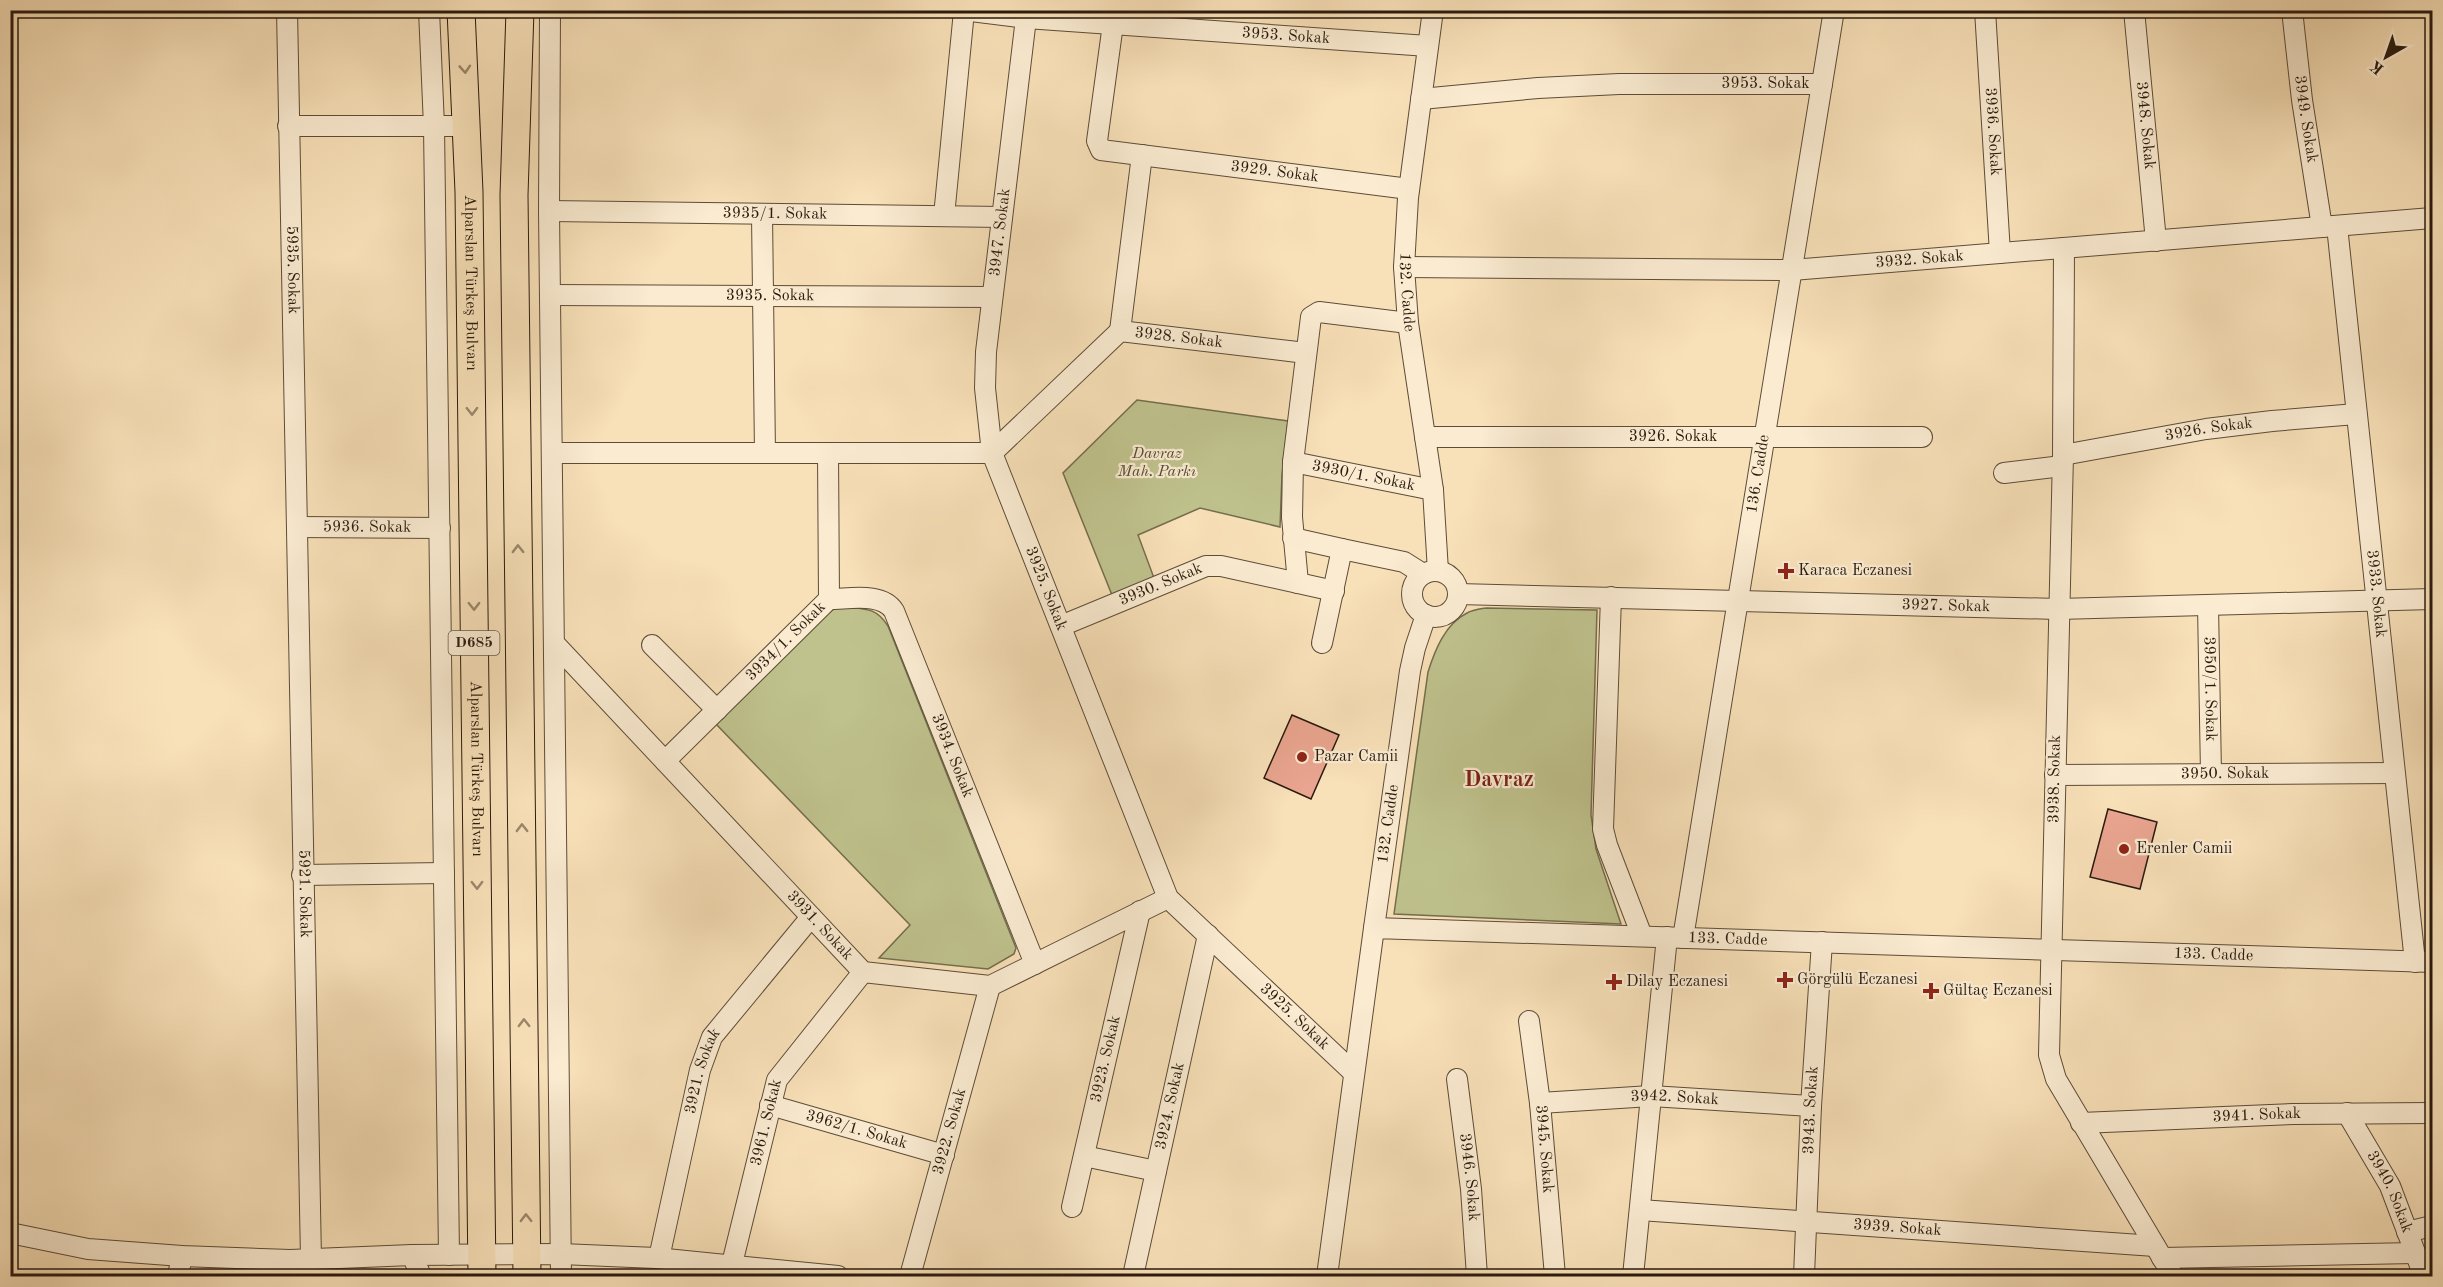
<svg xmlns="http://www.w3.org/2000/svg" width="2443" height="1287" font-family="'Old Standard TT',serif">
  <rect width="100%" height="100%" fill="#f8e0b8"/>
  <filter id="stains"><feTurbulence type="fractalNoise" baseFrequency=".00333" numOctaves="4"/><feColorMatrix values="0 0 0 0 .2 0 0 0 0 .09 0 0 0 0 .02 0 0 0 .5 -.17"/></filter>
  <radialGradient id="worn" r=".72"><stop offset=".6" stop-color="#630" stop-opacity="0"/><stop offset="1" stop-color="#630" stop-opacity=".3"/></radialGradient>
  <!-- green -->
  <path fill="#bfc28d" stroke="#746e4e" stroke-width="1.5" d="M1137,400l151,21 -6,54 -2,52 -80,-19 -62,27 16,43 -42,17 -49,-122z
    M845,607c20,2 31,0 43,19l128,322 -2,6 -26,15 -109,-11 31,-33 -195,-202 108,-106 11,-8z
    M1486,608l111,2 -6,205 5,34 25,75 -227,-10 34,-242c7,-22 17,-48 39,-59 5,-3 13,-4 19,-5z"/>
  <!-- building -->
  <path fill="#eaa590" stroke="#291a0e" stroke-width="1.5" d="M1292,715l47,20 -28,64 -47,-21z
    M2108,809l49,13 -17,67 -50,-12z"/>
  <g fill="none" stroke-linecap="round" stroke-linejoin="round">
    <defs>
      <g id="minor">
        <path id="s1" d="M287,10l24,1249"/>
        <path d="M429,10l5,116 15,1129"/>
        <path d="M550,10l-1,201 12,1065"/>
        <path id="s2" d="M963,10l63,8 402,28"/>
        <path id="s3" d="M1433,10l-25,188 -4,69 4,56 25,167 5,81"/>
        <path id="s4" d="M1985,10l15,243"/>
        <path id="s5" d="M2134,10l22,231"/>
        <path id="s6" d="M2292,10l10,90 20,127"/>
        <path id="s7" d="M1113,24l-16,117 4,9 308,39"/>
        <path id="s8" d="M1421,99l117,-11 81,-4h203"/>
        <path d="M288,126h179"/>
        <path id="s9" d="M549,211l453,6"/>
        <path d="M762,214l3,239"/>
        <path d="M944,216l20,-205"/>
        <path id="s10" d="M2337,226l78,736"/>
        <path d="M2064,248l-1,207 -14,600 7,24 117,197"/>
        <path id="s11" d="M1404,267l388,3 640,-52"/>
        <path id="s12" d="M550,295l442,2"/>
        <path d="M1120,331l22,-176"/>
        <path id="s13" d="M1425,437h497"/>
        <path id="s14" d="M552,453h440l176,445 186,175"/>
        <path id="s15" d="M992,453l-7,-65 1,-36 41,-342"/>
        <path id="s16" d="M992,453l128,-122 186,22"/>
        <path id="s17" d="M2063,455l143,-26 66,-8 84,-7"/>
        <path id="s18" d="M1293,462l140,28"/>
        <path d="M2004,473l58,-7"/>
        <path id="s19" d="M297,527l143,1"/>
        <path d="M1293,538l49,11"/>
        <circle cx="1435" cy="594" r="23"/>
        <path d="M1298,583l-6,-66 1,-55 18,-145 8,-5 89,11"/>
        <path id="s20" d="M1458,594l600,15 374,-10"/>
        <path d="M1611,597l-8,232 4,16 35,91"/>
        <path id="s21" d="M829,599c21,0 53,-7 65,12l141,353"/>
        <path id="s22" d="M2208,605l3,169"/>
        <path id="s23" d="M1061,626l145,-60h15l113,25"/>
        <path id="s24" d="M554,643l309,329 127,14 178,-88"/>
        <path d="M1322,643l20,-94 62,13 19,12"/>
        <path d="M652,645l65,65"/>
        <path id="s25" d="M665,761l164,-162 -1,-146"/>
        <path id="s26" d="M2055,775l339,-2"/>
        <path d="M302,875l142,-2"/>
        <path id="s27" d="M1374,928l36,-257 5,-23 11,-33"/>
        <path id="s28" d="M1683,938l151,-928"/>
        <path id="s29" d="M1529,1021l11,82 15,173"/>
        <path id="s30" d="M1457,1079l14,110 6,87"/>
        <path id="s31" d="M1540,1103l111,-7 160,10"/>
        <path id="s32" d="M770,1105l174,50"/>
        <path id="s33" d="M2347,1113l43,73 34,90"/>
        <path id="s34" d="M2081,1123l212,-9 139,-1"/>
        <path d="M1084,1156l72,15"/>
        <path id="s35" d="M1072,1207l68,-296"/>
        <path id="s36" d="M1640,1210l515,36"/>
        <path d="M2407,1232l25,-6"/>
        <path d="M10,1233l78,16 94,7 108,4 122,-5 149,-1 95,4 182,18"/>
        <path d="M412,1255l9,21"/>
        <path id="s37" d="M659,1258l41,-188 12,-33 99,-120"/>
        <path d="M2162,1258l253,-5"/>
        <path d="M178,1276l4,-20"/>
        <path id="s38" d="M729,1276l48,-196 86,-108"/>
        <path id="s39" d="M910,1276l80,-290"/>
        <path id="s40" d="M1133,1276l75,-341"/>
        <path id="s41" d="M1327,1276l47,-348 1058,34"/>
        <path d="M1633,1276l34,-339"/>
        <path id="s42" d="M1804,1276l7,-170 11,-164"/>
      </g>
      <g id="highway">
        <path id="s43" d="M461,10l8,182 13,1084"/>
        <path d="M520,10l-6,185 13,1081"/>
      </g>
    </defs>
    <!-- minor casing -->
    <use href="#minor" stroke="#5d4c38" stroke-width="22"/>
    <!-- highway casing -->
    <use href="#highway" stroke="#291a0e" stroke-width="29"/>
    <!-- minor -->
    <use href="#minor" stroke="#faebd1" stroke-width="20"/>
    <!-- highway -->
    <use href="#highway" stroke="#f8e0b8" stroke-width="27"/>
  </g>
  <!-- one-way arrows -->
  <defs><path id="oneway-chevron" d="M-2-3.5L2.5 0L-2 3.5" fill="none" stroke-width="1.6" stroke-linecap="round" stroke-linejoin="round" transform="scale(1.5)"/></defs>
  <g stroke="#9b876c">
    <use href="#oneway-chevron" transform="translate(465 69) rotate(86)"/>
    <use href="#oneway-chevron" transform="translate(472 411) rotate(89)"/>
    <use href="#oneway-chevron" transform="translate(518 549) rotate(-91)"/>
    <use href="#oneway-chevron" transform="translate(474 606) rotate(89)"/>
    <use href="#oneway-chevron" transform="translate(522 828) rotate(-91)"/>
    <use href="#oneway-chevron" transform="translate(477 885) rotate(89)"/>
    <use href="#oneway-chevron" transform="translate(524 1023) rotate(-91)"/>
    <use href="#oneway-chevron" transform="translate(526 1218) rotate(-91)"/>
  </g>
  <!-- markers -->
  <g fill="#8f2418" stroke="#faebd1" stroke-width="2">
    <path d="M1783 562h6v6h6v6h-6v6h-6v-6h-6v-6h6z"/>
    <circle cx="1302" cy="757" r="6"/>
    <circle cx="2124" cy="849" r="6"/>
    <path d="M1782 971h6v6h6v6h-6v6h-6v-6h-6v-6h6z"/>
    <path d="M1611 973h6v6h6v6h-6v6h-6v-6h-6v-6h6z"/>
    <path d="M1928 982h6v6h6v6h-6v6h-6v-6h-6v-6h6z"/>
  </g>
  <g text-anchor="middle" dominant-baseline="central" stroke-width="4.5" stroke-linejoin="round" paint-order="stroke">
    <!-- shield labels -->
    <rect fill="#faebd1" stroke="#685948" stroke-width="1.5" x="448.5" y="631" width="51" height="24" rx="4.5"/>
    <g font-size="15" font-weight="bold" fill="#291a0e">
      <text x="474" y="643">D685</text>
    </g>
    <!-- street labels -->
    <g font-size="16" fill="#291a0e" stroke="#faebd1">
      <text stroke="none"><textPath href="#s2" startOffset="324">3953. Sokak</textPath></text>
      <text stroke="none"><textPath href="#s8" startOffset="345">3953. Sokak</textPath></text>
      <text stroke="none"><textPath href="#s6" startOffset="110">3949. Sokak</textPath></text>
      <text stroke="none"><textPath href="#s5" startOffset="116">3948. Sokak</textPath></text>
      <text stroke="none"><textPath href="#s4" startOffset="122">3936. Sokak</textPath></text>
      <text stroke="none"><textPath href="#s7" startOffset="303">3929. Sokak</textPath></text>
      <text stroke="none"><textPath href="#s9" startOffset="226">3935/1. Sokak</textPath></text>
      <text stroke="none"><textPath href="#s15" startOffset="222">3947. Sokak</textPath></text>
      <text stroke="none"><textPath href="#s11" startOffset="516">3932. Sokak</textPath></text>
      <text stroke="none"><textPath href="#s1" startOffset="260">5935. Sokak</textPath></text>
      <text stroke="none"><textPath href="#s43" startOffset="273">Alparslan Türkeş Bulvarı</textPath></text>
      <text stroke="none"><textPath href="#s3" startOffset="284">132. Cadde</textPath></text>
      <text stroke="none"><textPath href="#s12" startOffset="220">3935. Sokak</textPath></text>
      <text stroke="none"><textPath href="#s16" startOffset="236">3928. Sokak</textPath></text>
      <text stroke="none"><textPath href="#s17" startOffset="148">3926. Sokak</textPath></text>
      <text stroke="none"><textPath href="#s13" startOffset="248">3926. Sokak</textPath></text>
      <text stroke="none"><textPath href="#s28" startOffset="470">136. Cadde</textPath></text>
      <text stroke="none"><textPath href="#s18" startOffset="72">3930/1. Sokak</textPath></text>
      <text stroke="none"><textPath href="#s19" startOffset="70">5936. Sokak</textPath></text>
      <text stroke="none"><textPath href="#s23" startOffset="108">3930. Sokak</textPath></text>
      <text stroke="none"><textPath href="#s14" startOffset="586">3925. Sokak</textPath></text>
      <text stroke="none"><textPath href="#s10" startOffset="370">3933. Sokak</textPath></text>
      <text stroke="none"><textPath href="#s20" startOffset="488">3927. Sokak</textPath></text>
      <text stroke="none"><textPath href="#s25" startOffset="170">3934/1. Sokak</textPath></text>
      <text stroke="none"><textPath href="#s22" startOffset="84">3950/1. Sokak</textPath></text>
      <text stroke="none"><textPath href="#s21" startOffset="225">3934. Sokak</textPath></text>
      <text stroke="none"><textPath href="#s43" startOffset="759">Alparslan Türkeş Bulvarı</textPath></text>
      <text stroke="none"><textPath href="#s26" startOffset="170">3950. Sokak</textPath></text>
      <text transform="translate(2055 779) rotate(-89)">3938. Sokak</text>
      <text stroke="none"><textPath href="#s27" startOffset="105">132. Cadde</textPath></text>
      <text stroke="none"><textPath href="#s1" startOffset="884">5921. Sokak</textPath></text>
      <text stroke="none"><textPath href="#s24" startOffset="388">3931. Sokak</textPath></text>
      <text stroke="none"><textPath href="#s41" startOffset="705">133. Cadde</textPath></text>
      <text stroke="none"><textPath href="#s41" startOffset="1191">133. Cadde</textPath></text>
      <text stroke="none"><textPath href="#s14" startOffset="1092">3925. Sokak</textPath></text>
      <text stroke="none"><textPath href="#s35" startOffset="152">3923. Sokak</textPath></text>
      <text stroke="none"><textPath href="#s37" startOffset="192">3921. Sokak</textPath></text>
      <text stroke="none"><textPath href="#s31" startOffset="135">3942. Sokak</textPath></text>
      <text stroke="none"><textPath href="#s40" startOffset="174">3924. Sokak</textPath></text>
      <text stroke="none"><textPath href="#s42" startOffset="166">3943. Sokak</textPath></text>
      <text stroke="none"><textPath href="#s34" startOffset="176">3941. Sokak</textPath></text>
      <text stroke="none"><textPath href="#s38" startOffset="158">3961. Sokak</textPath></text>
      <text stroke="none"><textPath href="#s32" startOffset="90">3962/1. Sokak</textPath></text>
      <text stroke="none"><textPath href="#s39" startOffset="150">3922. Sokak</textPath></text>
      <text stroke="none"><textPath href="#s29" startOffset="129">3945. Sokak</textPath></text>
      <text stroke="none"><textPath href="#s30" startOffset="99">3946. Sokak</textPath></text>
      <text stroke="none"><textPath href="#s33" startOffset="90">3940. Sokak</textPath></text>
      <text stroke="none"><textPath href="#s36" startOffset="258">3939. Sokak</textPath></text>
    </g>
    <!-- park labels -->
    <g font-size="16" font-style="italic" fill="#564c34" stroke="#faebd1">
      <text x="1157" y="454">Davraz<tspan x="1157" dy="18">Mah. Parkı</tspan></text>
    </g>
    <!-- poi labels -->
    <g font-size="16" fill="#291a0e" stroke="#faebd1" text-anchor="start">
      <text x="1798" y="571">Karaca Eczanesi</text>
      <text x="1314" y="757">Pazar Camii</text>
      <text x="2136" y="849">Erenler Camii</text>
      <text x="1797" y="980">Görgülü Eczanesi</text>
      <text x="1626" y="982">Dilay Eczanesi</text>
      <text x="1943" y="991">Gültaç Eczanesi</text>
    </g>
    <!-- district labels -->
    <g font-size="22" font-weight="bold" fill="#7a1f14" stroke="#faebd1">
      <text x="1499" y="780">Davraz</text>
    </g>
  </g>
  <!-- margin -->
  <rect width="2443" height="1287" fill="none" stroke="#f8e0b8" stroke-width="36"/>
  <rect x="12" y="12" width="2419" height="1263" fill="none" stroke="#291a0e" stroke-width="3"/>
  <rect x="18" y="18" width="2407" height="1251" fill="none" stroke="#291a0e" stroke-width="1.5"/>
  <!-- north arrow -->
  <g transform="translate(2386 57) rotate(220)" stroke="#faebd1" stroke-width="4.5" paint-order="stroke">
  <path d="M0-4.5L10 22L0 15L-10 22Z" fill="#291a0e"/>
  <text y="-9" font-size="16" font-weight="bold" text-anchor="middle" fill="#291a0e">K</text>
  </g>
  <rect width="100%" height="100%" filter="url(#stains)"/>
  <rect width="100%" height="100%" fill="url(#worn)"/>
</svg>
